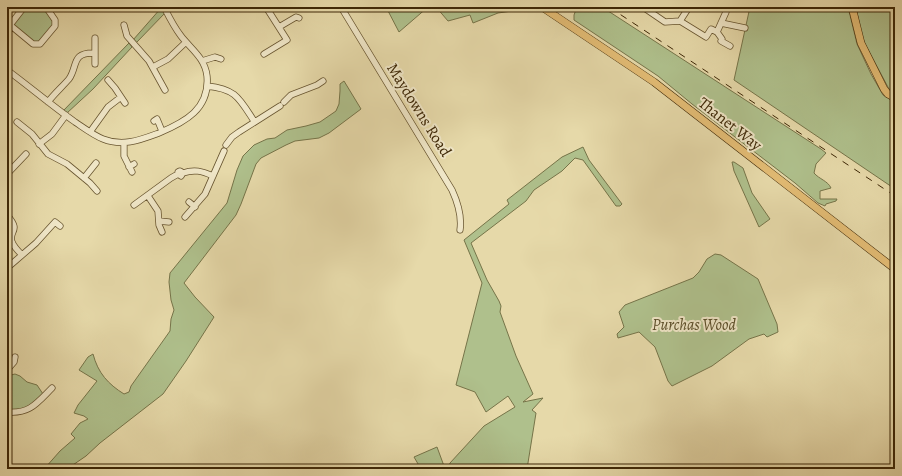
<svg xmlns="http://www.w3.org/2000/svg" width="902" height="476" font-family="Alegreya,serif">
  <rect width="100%" height="100%" fill="#e6d9a9"/>
  <filter id="stains"><feTurbulence type="fractalNoise" baseFrequency=".005" numOctaves="4"/><feColorMatrix values="0 0 0 0 .2 0 0 0 0 .09 0 0 0 0 .02 0 0 0 .5 -.17"/></filter>
  <radialGradient id="worn" r=".72"><stop offset=".6" stop-color="#630" stop-opacity="0"/><stop offset="1" stop-color="#630" stop-opacity=".3"/></radialGradient>
  <!-- green -->
  <path fill="#afc08c" stroke="#767449" d="M25,7h20l9,14 -1,8 -17,15 -24,-20z
    M386,7h42l-29,25z
    M436,7h96l1,1 -35,5 -25,10 -3,-8 -22,6z
    M577,7h25l219,142 5,4 -10,11 -2,9c5,6 14,8 17,15l-11,3v8h17l-1,2 -10,3 -1,2 -7,-3 -23,-20 -103,-79 -34,-28 -84,-56v-5z
    M750,7h98l9,37 14,30 12,21 3,2 9,3v89l-161,-109z
    M856,7h39v86l-6,-4 -24,-45 -4,-11z
    M161,8l4,5 -29,30 -3,-3z
    M129,43l3,4 -39,42 -26,24 -4,-2z
    M344,81l17,28 -32,24 -10,5 -24,3 -9,4 -25,13 -5,6 -15,40 -5,11 -52,68 11,14 19,20 -28,44 -23,33 -63,49 -14,13 -19,13h-52l-4,-3 34,2 15,-17 15,-13 -4,-4 9,-11 8,-4 -4,-3 -10,-3 4,-8 19,-24 -18,-11 9,-13 5,-3c5,19 15,30 31,40l5,-2 2,-6 39,-55 1,-12 3,-9 -3,-10 -2,-18 1,-9 57,-70 10,-33 6,-14 11,-11 13,-6 8,-1 12,-8 19,-4 14,-4 16,-11 3,-7 1,-13v-7z
    M583,147l6,13 33,44 -2,2h-4l-33,-46 -8,-2 -13,13 -28,19 -8,11 -55,42 16,37 12,21 2,5 -1,6 16,44 17,38 -10,8 20,-4 -11,12 4,3 -9,56h-79l2,-6 34,-37 31,-19 -7,-11 -22,16 -11,-20 -19,-7 26,-102 -18,-43 45,-36 -2,-4 55,-43z
    M732,162h2l9,6 9,25 18,26 -11,8 -25,-56z
    M715,254l6,1 37,24 19,45 1,8 -11,5 -3,-3 -15,5 -37,27 -40,20 -4,-5 -13,-34 -16,-15 -21,6 -1,-4 7,-7 -5,-15 6,-7 68,-27 6,-6 8,-13z
    M15,374l5,2 7,6 10,3 6,9c-13,14 -16,17 -36,16v-30l4,-5z
    M437,447l7,19 -1,3h-22l-7,-12z"/>
  <g fill="none" stroke-linecap="round" stroke-linejoin="round">
    <defs>
      <path id="minor" d="M341,7l111,183c6,13 10,26 8,40
        M643,7l22,15 15,-1 26,16 5,-8 6,3 9,-20
        M680,21l9,-14
        M721,23l24,5
        M10,25l23,19h7l15,-18v-6l-9,-13
        M124,25l3,11 22,25 16,29
        M279,27l17,-10 3,1
        M717,32l5,7 -1,2 9,5
        M7,36l3,-11 14,-18
        M95,38v26
        M264,54l23,-14 -21,-33
        M202,61l13,-4 6,2
        M153,67l15,-8 18,-17
        M7,70c23,17 44,35 68,52 9,6 18,13 28,17 20,8 37,1 56,-6 26,-11 51,-24 48,-57 -2,-18 -16,-27 -26,-40 -7,-9 -12,-19 -17,-29
        M108,80l7,8 10,15
        M207,86c29,3 32,12 47,35
        M48,102c6,-8 14,-15 21,-23 9,-13 2,-27 26,-26
        M284,102l7,-7 26,-10 6,-4
        M154,121l3,-2 5,12
        M17,122l15,12 16,20 19,10 23,19 7,8
        M90,132l18,-25 13,-10
        M124,143v13l8,16
        M39,144l13,-10 14,-19
        M226,145l6,-8 7,-5 41,-26
        M129,167l5,-3
        M183,173l-2,3 -3,-2v-2l2,-1 3,2c11,-4 19,-2 30,3
        M7,174l19,-20
        M84,178l12,-15
        M148,196l10,15 1,14 3,7
        M189,202l6,5
        M134,205l37,-27 7,-4
        M7,215c15,17 1,15 5,27 2,5 7,10 10,13
        M185,217l20,-23 19,-43
        M159,221l10,1
        M7,268l29,-25 19,-21 5,4
        M7,370l7,-8 1,-5
        M7,412c23,2 30,-9 45,-24"/>
      <path id="major" d="M542,7l112,75 241,187
        M852,7l9,36 23,46 4,5 7,4"/>
    </defs>
    <!-- minor casing -->
    <use href="#minor" stroke="#67542f" stroke-width="7"/>
    <!-- major casing -->
    <use href="#major" stroke="#3d2706" stroke-width="8"/>
    <!-- minor -->
    <use href="#minor" stroke="#efe6c7" stroke-width="5.5"/>
    <!-- major -->
    <use href="#major" stroke="#e3bc74" stroke-width="7"/>
    <!-- rail -->
    <path stroke="#3d2706" stroke-width="1" stroke-dasharray="7 7" stroke-linecap="butt" d="M609,7l286,189"/>
  </g>
  <g text-anchor="middle" dominant-baseline="central" stroke-width="4" stroke-linejoin="round" paint-order="stroke">
    <!-- street labels -->
    <g font-size="16" fill="#3d2706" stroke="#efe6c7">
      <text transform="translate(419 110) rotate(58)">Maydowns Road</text>
      <text transform="translate(730 124) rotate(38)">Thanet Way</text>
    </g>
    <!-- park labels -->
    <g font-size="16" font-style="italic" fill="#5a4d28" stroke="#efe6c7">
      <text x="694" y="325">Purchas Wood</text>
    </g>
  </g>
  <!-- margin -->
  <rect width="902" height="476" fill="none" stroke="#e6d9a9" stroke-width="24"/>
  <rect x="8" y="8" width="886" height="460" fill="none" stroke="#3d2706" stroke-width="2"/>
  <rect x="12" y="12" width="878" height="452" fill="none" stroke="#3d2706"/>
  <rect width="100%" height="100%" filter="url(#stains)"/>
  <rect width="100%" height="100%" fill="url(#worn)"/>
</svg>
